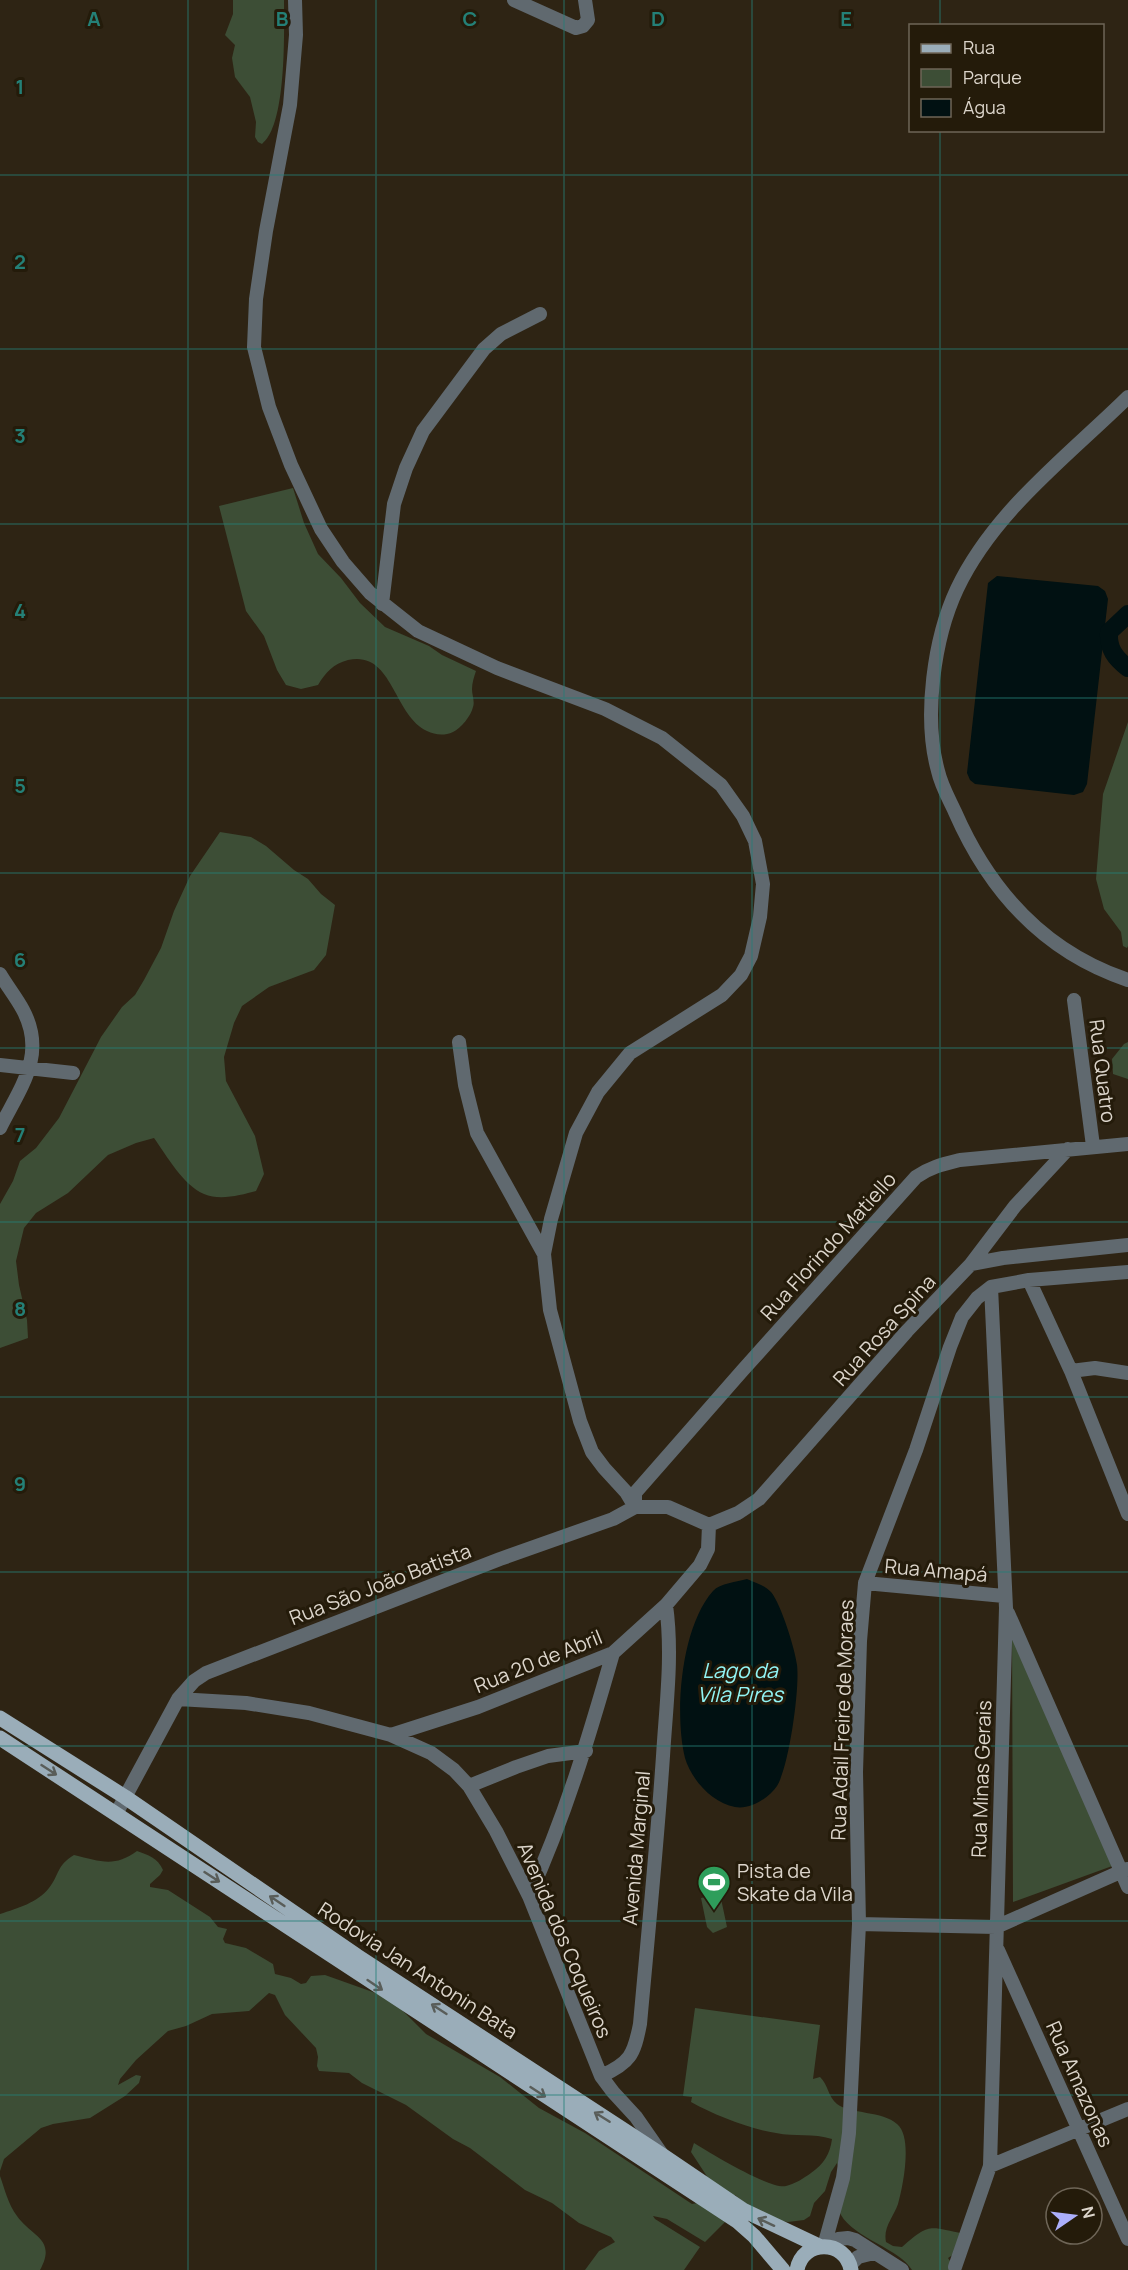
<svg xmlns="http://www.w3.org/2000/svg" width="1128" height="2270" font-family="Manrope,sans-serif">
  <rect width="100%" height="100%" fill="#2e2414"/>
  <!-- green -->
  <path fill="#3d4e36" d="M233,0h51c0,31 3,125 -22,144l-4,-2 -3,-5 1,-15 -6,-25 -15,-20 -3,-19 3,-13 -10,-10 8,-21z
    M293,488l11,35 14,31 23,24 19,25 25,24 44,19 13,9 34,16c-2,6 -4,12 -4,18 0,6 3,13 1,18 -2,9 -12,21 -20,25 -9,4 -18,3 -26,-1 -34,-16 -34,-81 -79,-71 -15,4 -22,12 -30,25l-17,4 -15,-4 -9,-15 -13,-34 -18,-25 -27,-105z
    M1128,722v224l-1,2 -4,-2 -2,-14 -17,-23 -8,-30 7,-85z
    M220,832l31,5 15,9 28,24 14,9 13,15 14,11 -9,50 -12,15 -45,17 -27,19 -8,17 -10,34 2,24 29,55 9,38 -8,17c-15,4 -36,10 -52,3 -20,-8 -38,-39 -50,-56l-18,5 -28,12 -40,38 -32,20 -12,15 -8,33 3,24 8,35 1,18 -28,10v-144l13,-23 7,-20 16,-13 23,-30 42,-81 21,-30 13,-12 9,-15 17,-32 13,-37 16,-35z
    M1128,1042v37l-15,-5 -1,-15 12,-15z
    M1012,1631l103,234 -102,37z
    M137,1851c11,4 21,7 26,19l-3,5 -10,9v3l18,3 42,27 8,10 9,2 -4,10 2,4 21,5 27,16 2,10 16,4 10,6 5,-1 5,-7 14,-1 59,21 17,13 25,25 74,43 39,31 46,25 107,71 11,-2 7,-21 -19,-29 3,-9c16,10 77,47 92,43 9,-2 18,-8 25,-13 13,-9 19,-19 21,-34 -19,-6 -37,-2 -56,-6 -26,-4 -62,-18 -85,-31l1,-5 -9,-1 12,-88 125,17 -7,54 7,-2c8,7 8,20 17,27 13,10 46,7 60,20 16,13 6,62 1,80 -5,14 -15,23 -12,38l7,4 9,1c29,-25 26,-20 63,-13l1,12 -18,12 8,12h-44c-12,-21 -58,-32 -71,-55 -9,-17 2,-35 -4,-52l-6,9 -6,19 -11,12 -4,13 -6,4 -16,2 -20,-3 -12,-7 -21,-17 -4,1 -12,20 6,6 -20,20 -38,-23 -14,-3 2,3 45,28 -16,23h-99l14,-19 16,-9 -4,-5 -32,-14 -27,-20 -27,-13 -55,-42 -17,-9 -47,-34 -44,-22 -13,-10 -30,-2 -2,-5 1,-9 -2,-9 -31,-33 -10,-20 -6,-2 -20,18 -37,3 -26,12 -18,5 -32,29 -16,19 -2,6 18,-10 5,1 -2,7 -14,13 -35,22 -37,6 -12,4 -37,31 -4,12v-257c18,-6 37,-11 49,-26 11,-14 7,-22 25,-33 26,6 40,13 63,-4z
    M720,1894l7,33 -14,6 -6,-6 -6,-29z
    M0,2176c5,14 8,28 17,40 15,21 40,23 23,54h-40z"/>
  <!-- water -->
  <path fill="#011112" d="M997,576l101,10 7,5 3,8 -21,185 -4,8 -9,3 -99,-11 -5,-4 -3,-7 21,-190z
    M747,1579c9,4 17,6 24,13 10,12 24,57 26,73 3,23 -8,102 -20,121 -8,12 -27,24 -42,21 -23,-4 -44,-28 -50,-49 -11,-45 -4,-131 28,-167 7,-8 24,-9 34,-12z"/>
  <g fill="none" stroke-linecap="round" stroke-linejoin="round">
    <!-- river -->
    <path stroke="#011112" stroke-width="18" d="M1128,614l-19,18c-1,17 6,26 19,36"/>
    <!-- minor -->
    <path stroke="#60696f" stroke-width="14" d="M295,0l1,35 -6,70 -24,126 -10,68 -2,48 15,60 22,58 30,64 22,33 27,31 48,38 79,37 108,41 57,29 59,47 22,31 12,25 8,43 -3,33 -9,39 -10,19 -19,20 -92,58 -32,39 -22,41 -25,86 -7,35 6,56 30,111 12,31 12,16 22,24 9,15
      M514,0l62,28 7,-2 5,-6 -3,-20
      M1128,397c-60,59 -134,114 -171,192 -23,49 -34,128 -19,182 3,14 11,28 17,41 35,80 89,140 173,168
      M382,604l12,-100 12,-36 17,-37 61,-82 17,-15 39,-20
      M0,974c7,12 16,23 23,36 24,45 -3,78 -23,118
      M1074,1000l19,146
      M459,1042l6,43 12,48 67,121
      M0,1065l73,8
      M971,1264l44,-58 53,-57
      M1029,1280l42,91 57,143
      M1071,1371l24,-3 33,5
      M635,1507v-14l107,-122 174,-194c14,-10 28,-13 44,-17l168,-16
      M709,1525l29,-12 21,-14 148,-168 64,-67 32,-6 125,-13
      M865,1583l139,13
      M1008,1613l120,274
      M178,1699l68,4 63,10 82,22 40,18 23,17 15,16 27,45 33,65 72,180 12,16 23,25 25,36
      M391,1735l87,-28 135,-54 53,-48 34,-40 8,-16 1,-24
      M469,1786l47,-19 32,-11 38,-5
      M116,1814l62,-115 16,-18 12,-8 294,-114 113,-40 22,-12h33l41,18
      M529,1896c36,-79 60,-159 84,-243
      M859,1924l137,3 131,-58
      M998,1950l130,289
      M601,2076c29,-13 33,-21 39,-52 8,-89 17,-179 23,-268 3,-50 10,-101 3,-151
      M990,2166l138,-57
      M824,2246l19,-68 6,-45 10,-209 -3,-152 4,-131 5,-58 51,-133 34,-103 12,-30 15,-19 14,-11 38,-7 99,-8
      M833,2247l5,-8 10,-1 7,2 47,30
      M850,2265l8,-8 16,-4
      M955,2267l35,-101 16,-558 -15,-321"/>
    <!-- major -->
    <path stroke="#9aadb9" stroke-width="15" d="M0,1718l125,79 232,159 305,199 81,55 76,36
      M0,1738l737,483 17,15 29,34
      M797,2270c5,-31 49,-31 54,0"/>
  </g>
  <!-- one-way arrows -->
  <defs><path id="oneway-shaft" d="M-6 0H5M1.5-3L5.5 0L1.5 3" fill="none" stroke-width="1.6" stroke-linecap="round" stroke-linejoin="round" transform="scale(1.5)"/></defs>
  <g stroke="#595d59">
    <use href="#oneway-shaft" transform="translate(49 1770) rotate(33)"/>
    <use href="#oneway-shaft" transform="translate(212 1877) rotate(33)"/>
    <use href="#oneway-shaft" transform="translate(277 1901) rotate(-146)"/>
    <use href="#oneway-shaft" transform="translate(375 1985) rotate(34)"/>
    <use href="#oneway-shaft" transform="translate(439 2009) rotate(-147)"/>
    <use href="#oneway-shaft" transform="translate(538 2092) rotate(33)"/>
    <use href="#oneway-shaft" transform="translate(602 2117) rotate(-148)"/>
    <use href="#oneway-shaft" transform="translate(766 2222) rotate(-155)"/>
  </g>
  <!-- grid -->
  <path fill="none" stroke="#248077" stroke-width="1.5" stroke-opacity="0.55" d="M188,0v2270M376,0v2270M564,0v2270M752,0v2270M940,0v26M940,130v2140M0,175h1128M0,349h1128M0,524h1128M0,698h1128M0,873h1128M0,1048h1128M0,1222h1128M0,1397h1128M0,1572h1128M0,1746h1128M0,1921h1128M0,2095h1128"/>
  <!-- icons -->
  <defs>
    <symbol id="stadium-pin" viewBox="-11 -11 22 30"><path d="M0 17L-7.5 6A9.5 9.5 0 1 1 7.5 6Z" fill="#2e9e5b" stroke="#241b0a"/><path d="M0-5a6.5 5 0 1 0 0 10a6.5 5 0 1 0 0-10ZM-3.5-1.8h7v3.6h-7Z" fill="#fff"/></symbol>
  </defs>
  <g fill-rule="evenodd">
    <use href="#stadium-pin" x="695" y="1863" width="38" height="52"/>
  </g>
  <g text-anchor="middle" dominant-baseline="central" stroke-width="6" stroke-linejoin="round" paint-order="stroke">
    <!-- street labels -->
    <g font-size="20" fill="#dcd5cb" stroke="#241b0a">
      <text transform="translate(1103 1071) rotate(83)">Rua Quatro</text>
      <text transform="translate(828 1246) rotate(-48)">Rua Florindo Matiello</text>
      <text transform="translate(884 1330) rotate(-48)">Rua Rosa Spina</text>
      <text transform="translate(936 1570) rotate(5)">Rua Amapá</text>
      <text transform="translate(380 1584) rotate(-21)">Rua São João Batista</text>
      <text transform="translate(538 1661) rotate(-22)">Rua 20 de Abril</text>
      <text transform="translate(842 1720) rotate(-88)">Rua Adail Freire de Moraes</text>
      <text transform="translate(981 1779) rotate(-88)">Rua Minas Gerais</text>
      <text transform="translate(636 1848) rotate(-85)">Avenida Marginal</text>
      <text transform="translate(565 1940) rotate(67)">Avenida dos Coqueiros</text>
      <text transform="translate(418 1970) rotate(33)">Rodovia Jan Antonin Bata</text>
      <text transform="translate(1080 2084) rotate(66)">Rua Amazonas</text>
    </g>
    <!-- poi labels -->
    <g font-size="20" fill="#dcd5cb" stroke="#241b0a" text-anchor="start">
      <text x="737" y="1870">Pista de<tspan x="737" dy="23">Skate da Vila</tspan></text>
    </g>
    <!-- water labels -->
    <g font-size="21" font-style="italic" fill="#92f5f5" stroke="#241b0a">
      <text x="740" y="1670">Lago da<tspan x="740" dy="24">Vila Pires</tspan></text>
    </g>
  </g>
  <g font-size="20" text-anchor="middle" font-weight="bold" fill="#248077" stroke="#241b0a" stroke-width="6" stroke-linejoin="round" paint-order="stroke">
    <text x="94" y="26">A</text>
    <text x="282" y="26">B</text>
    <text x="470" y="26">C</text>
    <text x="658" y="26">D</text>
    <text x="846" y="26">E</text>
    <text x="20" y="94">1</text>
    <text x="20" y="269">2</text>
    <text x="20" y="443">3</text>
    <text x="20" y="618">4</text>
    <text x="20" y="793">5</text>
    <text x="20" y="967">6</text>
    <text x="20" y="1142">7</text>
    <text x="20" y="1316">8</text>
    <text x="20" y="1491">9</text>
  </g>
  <!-- legend -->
  <rect x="909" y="24" width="195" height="108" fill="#241b0a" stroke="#6e6557" stroke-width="1.5"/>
  <rect x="921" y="44" width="30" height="9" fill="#9aadb9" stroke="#6e6557" stroke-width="1.5"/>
  <text x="963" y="54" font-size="18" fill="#dcd5cb">Rua</text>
  <rect x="921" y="69" width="30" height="18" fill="#3d4e36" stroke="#6e6557" stroke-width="1.5"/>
  <text x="963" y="84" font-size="18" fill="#dcd5cb">Parque</text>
  <rect x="921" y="99" width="30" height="18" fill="#011112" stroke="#6e6557" stroke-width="1.5"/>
  <text x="963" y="114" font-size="18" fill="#dcd5cb">Água</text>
  <!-- north arrow -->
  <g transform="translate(1074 2216) rotate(76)"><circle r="28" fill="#241b0a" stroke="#6e6557" stroke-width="1.5"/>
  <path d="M0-4.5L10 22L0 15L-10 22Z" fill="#acaffb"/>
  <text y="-9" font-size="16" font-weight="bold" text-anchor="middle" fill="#dcd5cb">N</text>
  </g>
</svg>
